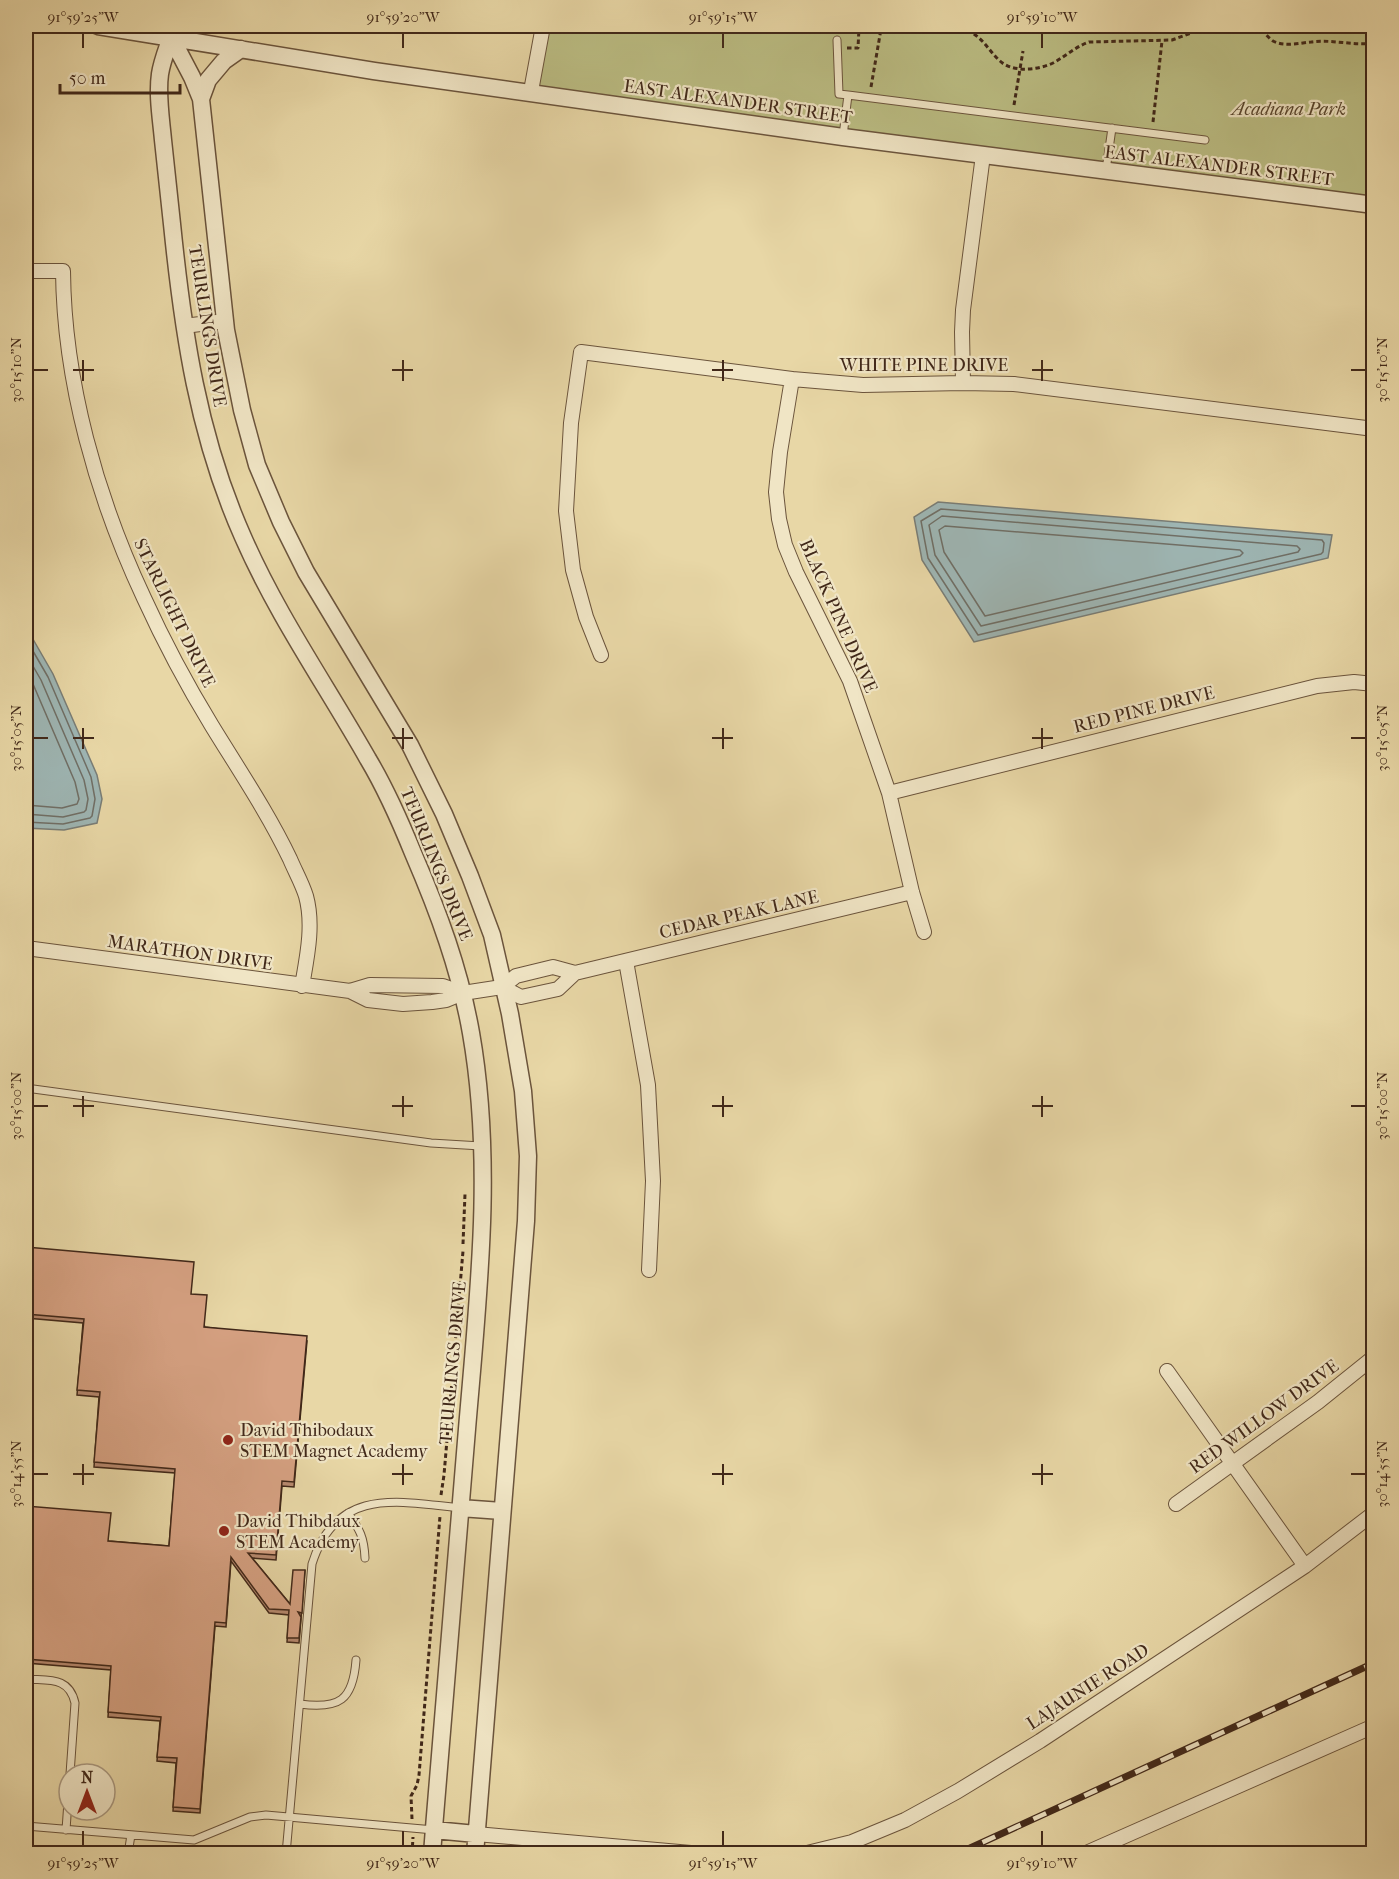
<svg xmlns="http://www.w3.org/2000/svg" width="1399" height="1879" font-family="'IM FELL French Canon',serif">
  <rect width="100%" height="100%" fill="#e8d7a6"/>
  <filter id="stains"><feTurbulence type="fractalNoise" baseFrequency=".00333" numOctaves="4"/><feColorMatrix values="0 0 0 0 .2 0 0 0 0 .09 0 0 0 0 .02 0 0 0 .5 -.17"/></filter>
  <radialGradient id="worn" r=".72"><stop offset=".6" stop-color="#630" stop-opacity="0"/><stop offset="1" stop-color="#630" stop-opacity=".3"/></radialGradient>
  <!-- green -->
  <path fill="#bbbd83" stroke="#7e724e" stroke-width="1.5" d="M542,26h831v179l-842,-114z"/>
  <!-- water -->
  <path fill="#9eb6b4" stroke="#797d76" stroke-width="1.5" d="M938,502l394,33 -4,23 -354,84 -52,-82 -8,-43z
    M26,627l27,47 44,101 5,24 -5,24 -33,7 -38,-2z"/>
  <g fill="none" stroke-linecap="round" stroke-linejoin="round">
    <!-- shore -->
    <path stroke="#706f66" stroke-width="1.5" d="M941,509l381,31 2,3 -1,9 -2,2 -343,81 -50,-77 -7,-37z
      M942,516l355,30 3,3 -2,3 -317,74 -46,-71 -6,-30z
      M945,526l295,24 3,3 -3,3 -255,60 -41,-64 -5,-22z
      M26,639l22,38 43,100 4,22 -3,17 -2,2 -27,6 -37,-2
      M26,654l15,26 43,100 4,19 -2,11 -2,2 -21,5 -37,-3
      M26,671l7,13 42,98 4,17 -2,5 -15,4 -36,-3"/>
    <defs>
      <path id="service" d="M837,40l2,54 9,1
        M843,136l5,-41 357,45
        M1106,170l6,-42
        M26,1088l405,55 50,3
        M348,1513c12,17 16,24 17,45
        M26,1679c22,2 43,-3 49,24l-5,71
        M300,1704c39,5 53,-3 56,-44
        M26,1826l168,14 56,-23 16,-2 168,15
        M66,1830l3,-43
        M128,1854l3,-19
        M286,1854l26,-290c24,-77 85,-63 148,-56"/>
      <path id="minor" d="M531,91l12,-65
        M26,271h37c1,111 34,227 81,327 20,44 43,87 68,128 27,44 56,87 78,133 5,12 12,24 16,37 8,29 1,61 -4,90
        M184,326l41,-5
        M792,379l-12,73 -4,40 3,27 6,26 11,27 54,109 39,112 23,99 12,40
        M963,383l-1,-51 1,-22 20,-155
        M601,655l-15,-38 -13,-47 -7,-59 5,-88 10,-71 211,27 71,6 100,-2 51,1 360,45
        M889,793l428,-107 37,-4 20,2
        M26,948l324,43 18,9 35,4 29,-2 14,-2 17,-7 39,-6 14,-11 37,-9 22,6
        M626,961l22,124 5,96 -4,89
        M502,987l19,10 37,-8 17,-16 337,-81
        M350,991l20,-6 73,1 20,7
        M1167,1371l138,195
        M1176,1504l142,-102 56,-45
        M476,1834l226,20
        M803,1854l49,-12 53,-22 53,-29 82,-50 265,-175 69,-53
        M1084,1854l290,-128"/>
      <path id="tertiary" d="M98,26l276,45 469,66 531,68
        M171,37l21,40 9,22 25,231 16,80 15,55 24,57 25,50 104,173 34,69 26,62 22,59 18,79 13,77 5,65 -2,65 -51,633
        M171,37c-4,12 -9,24 -11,37 -3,21 1,44 3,66 3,28 6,56 9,84 11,109 26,212 71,313 34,78 83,148 125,222 18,30 32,62 45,94 25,58 47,117 58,180 23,131 7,264 -4,396 -12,141 -24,283 -35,425
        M201,99l7,-19 16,-19 17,-12
        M460,1508l42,3
        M434,1830l42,4"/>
    </defs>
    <!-- service casing -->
    <use href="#service" stroke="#6b543c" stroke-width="9"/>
    <!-- minor casing -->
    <use href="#minor" stroke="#6b543c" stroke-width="16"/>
    <!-- tertiary casing -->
    <use href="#tertiary" stroke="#6b543c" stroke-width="19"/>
    <!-- path -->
    <path stroke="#412819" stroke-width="3" stroke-dasharray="4.5 3" stroke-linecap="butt" d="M847,26l12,2 111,4c13,6 19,19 30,29 13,12 38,9 53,2 13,-7 22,-16 36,-21l83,-2 39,-14
      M1255,26c8,3 11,10 18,15 11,6 27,2 38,1 21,-3 42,4 63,1
      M847,48h11l1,-20
      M871,87l10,-58
      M1014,105l9,-54
      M1153,122l9,-81
      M463,1244l2,-50
      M441,1495l3,-20 19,-224
      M412,1819l-1,-23 6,-11 2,-10 21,-259
      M412,1854l1,-17"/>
    <!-- service -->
    <use href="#service" stroke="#f0e5c5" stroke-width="7"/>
    <!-- minor -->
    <use href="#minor" stroke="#f0e5c5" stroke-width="14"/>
    <!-- tertiary -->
    <use href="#tertiary" stroke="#f0e5c5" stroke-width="16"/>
    <defs>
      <path id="rail" d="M957,1854l417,-191"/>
    </defs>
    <!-- rail casing -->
    <use href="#rail" stroke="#412819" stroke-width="7"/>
    <!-- rail -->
    <use href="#rail" stroke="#f0e5c5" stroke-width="4.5" stroke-dasharray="14" stroke-linecap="butt"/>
  </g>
  <!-- wall -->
  <path fill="#b88a70" stroke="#412819" stroke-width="1.5" d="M26,1247l165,47 14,33 102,14 -13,146 -12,-1 -6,74 -24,-2 38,46 15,-34 -6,73 -12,-1 2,-27 -20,-2 -38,-52 -5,66 -11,-1 -15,187 -27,-2 3,-48 -19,-2 3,-40 -52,-4 3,-47 -85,-7v-157l83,35 60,5 6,-73 -81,-6 5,-70 -22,-2 6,-72 -57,-5z"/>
  <!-- building -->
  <path fill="#d6a182" stroke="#412819" stroke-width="1.5" d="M26,1247l168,15 -3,32 16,1 -3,32 103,9 -13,146 -12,-1 -6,74 -28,-2 42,51 3,-34h12l-3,43 -4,-1 3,5 -2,21h-12l2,-28 -20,-1 -38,-52 -5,66 -11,-1 -15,187 -27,-2 4,-49 -20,-1 4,-40 -53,-5 3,-46 -85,-7v-153l85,7 -3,28 61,5 6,-77 -81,-7 6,-70 -23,-2 7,-71 -58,-5z"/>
  <!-- ticks -->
  <path fill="none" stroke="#412819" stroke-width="2" d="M83,33v15M403,33v15M723,33v15M1042,33v15M83,360v21M403,360v21M723,360v21M1042,360v21M33,370h15M73,370h21M392,370h21M712,370h21M1032,370h21M1351,370h15M83,728v21M403,728v21M723,728v21M1042,728v21M33,738h15M73,738h21M392,738h21M712,738h21M1032,738h21M1351,738h15M83,1096v21M403,1096v21M723,1096v21M1042,1096v21M33,1106h15M73,1106h21M392,1106h21M712,1106h21M1032,1106h21M1351,1106h15M83,1464v21M403,1464v21M723,1464v21M1042,1464v21M33,1474h15M73,1474h21M392,1474h21M712,1474h21M1032,1474h21M1351,1474h15M83,1831v15M403,1831v15M723,1831v15M1042,1831v15"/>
  <!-- markers -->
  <g fill="#8f2418" stroke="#f0e5c5" stroke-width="2">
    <circle cx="228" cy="1440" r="6"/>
    <circle cx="224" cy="1531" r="6"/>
  </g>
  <g text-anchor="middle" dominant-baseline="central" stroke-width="4.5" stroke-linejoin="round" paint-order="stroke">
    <!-- street labels -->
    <g font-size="18" fill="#412819" stroke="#f0e5c5">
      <text transform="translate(738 102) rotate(8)">EAST ALEXANDER STREET</text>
      <text transform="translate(1219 166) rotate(7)">EAST ALEXANDER STREET</text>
      <text transform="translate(207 326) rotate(81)">TEURLINGS DRIVE</text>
      <text x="924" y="365">WHITE PINE DRIVE</text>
      <text transform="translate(174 613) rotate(64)">STARLIGHT DRIVE</text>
      <text transform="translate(838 616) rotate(66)">BLACK PINE DRIVE</text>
      <text transform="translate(1144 710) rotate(-14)">RED PINE DRIVE</text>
      <text transform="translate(436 864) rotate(68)">TEURLINGS DRIVE</text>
      <text transform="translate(739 915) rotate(-13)">CEDAR PEAK LANE</text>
      <text transform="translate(190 953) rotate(8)">MARATHON DRIVE</text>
      <text transform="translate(453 1363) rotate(-85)">TEURLINGS DRIVE</text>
      <text transform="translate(1264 1417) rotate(-36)">RED WILLOW DRIVE</text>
      <text transform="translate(1088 1687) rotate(-33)">LAJAUNIE ROAD</text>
    </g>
    <!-- park labels -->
    <g font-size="18" font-style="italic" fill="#59462e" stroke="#f0e5c5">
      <text x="1289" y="109">Acadiana Park</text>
    </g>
    <!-- poi labels -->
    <g font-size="18" fill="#412819" stroke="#f0e5c5" text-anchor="start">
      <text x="240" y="1430">David Thibodaux<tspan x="240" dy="21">STEM Magnet Academy</tspan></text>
      <text x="236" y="1521">David Thibdaux<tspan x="236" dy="21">STEM Academy</tspan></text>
    </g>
  </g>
  <!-- margin -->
  <rect width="1399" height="1879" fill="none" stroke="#e8d7a6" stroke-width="66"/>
  <!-- north arrow -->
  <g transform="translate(87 1792)"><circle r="28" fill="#f0e5c5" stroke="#aa9980" stroke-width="1.5"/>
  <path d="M0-4.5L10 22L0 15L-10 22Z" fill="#8f2418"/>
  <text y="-9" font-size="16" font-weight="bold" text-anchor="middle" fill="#412819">N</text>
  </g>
  <!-- scale -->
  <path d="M60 84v9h120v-9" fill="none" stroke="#412819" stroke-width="3"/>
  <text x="69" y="84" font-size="18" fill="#412819" stroke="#f0e5c5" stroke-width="4.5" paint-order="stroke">50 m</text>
  <rect x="33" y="33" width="1333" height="1813" fill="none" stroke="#412819" stroke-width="2"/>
  <g font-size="15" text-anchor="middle" fill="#412819">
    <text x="83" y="22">91°59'25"W</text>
    <text x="403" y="22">91°59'20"W</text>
    <text x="723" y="22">91°59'15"W</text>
    <text x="1042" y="22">91°59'10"W</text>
    <text transform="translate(16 370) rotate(-90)" y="5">30°15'10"N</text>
    <text transform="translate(1382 370) rotate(-90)" y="5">30°15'10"N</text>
    <text transform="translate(16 738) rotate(-90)" y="5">30°15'05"N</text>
    <text transform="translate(1382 738) rotate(-90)" y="5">30°15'05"N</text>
    <text transform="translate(16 1106) rotate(-90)" y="5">30°15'00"N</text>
    <text transform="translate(1382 1106) rotate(-90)" y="5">30°15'00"N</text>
    <text transform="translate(16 1474) rotate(-90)" y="5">30°14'55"N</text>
    <text transform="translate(1382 1474) rotate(-90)" y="5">30°14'55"N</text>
    <text x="83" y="1868">91°59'25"W</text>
    <text x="403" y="1868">91°59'20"W</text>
    <text x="723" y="1868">91°59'15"W</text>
    <text x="1042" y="1868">91°59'10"W</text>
  </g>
  <rect width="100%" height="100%" filter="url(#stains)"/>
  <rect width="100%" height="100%" fill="url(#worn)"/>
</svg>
